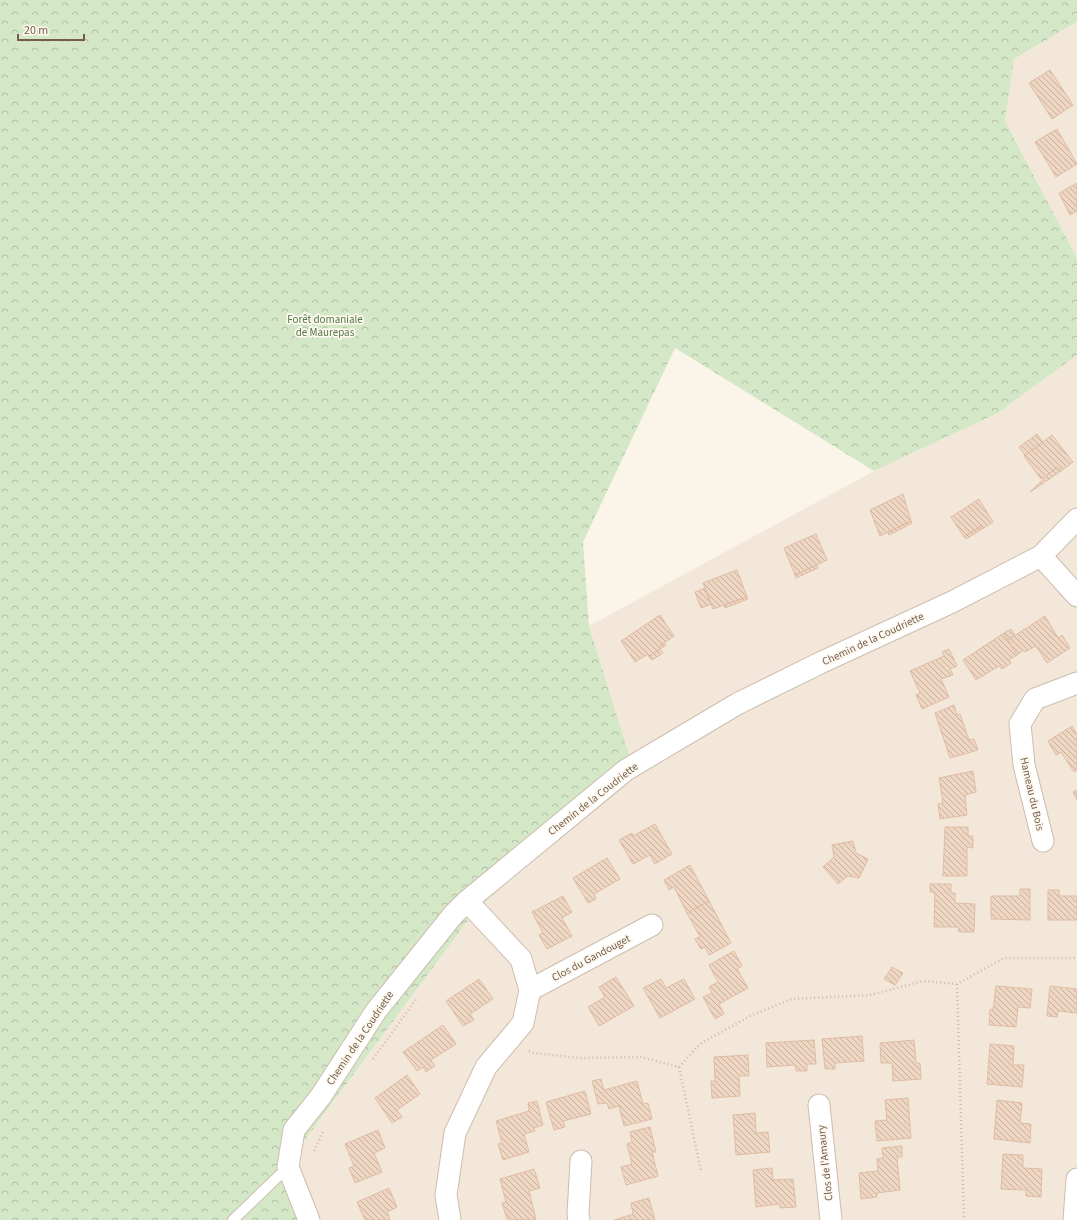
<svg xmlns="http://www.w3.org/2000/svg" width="1077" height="1220" font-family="'Source Sans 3',sans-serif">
  <defs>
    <pattern id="forest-crowns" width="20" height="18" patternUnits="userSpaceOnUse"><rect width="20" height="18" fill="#d4e8c8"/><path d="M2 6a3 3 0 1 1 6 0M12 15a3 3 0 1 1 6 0" fill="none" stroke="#b1bfa5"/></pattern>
    <pattern id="building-back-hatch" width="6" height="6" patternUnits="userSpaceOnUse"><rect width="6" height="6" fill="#efd6c2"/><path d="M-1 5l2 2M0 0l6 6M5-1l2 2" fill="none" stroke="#c6b1a0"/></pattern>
  </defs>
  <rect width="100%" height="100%" fill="#fbf5e9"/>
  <!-- residential -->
  <path fill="#f2e7d8" d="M1077,22v236l-72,-137 9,-62z
    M1077,355v865h-774l-18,-52 187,-253 159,-154 -42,-135 285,-155 124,-58z"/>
  <!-- forest -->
  <path fill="url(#forest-crowns)" d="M0,0h1077v22l-63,37 -9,62 72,137v97l-79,58 -124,58 -199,-123 -92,194 6,84 42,135 -159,154 -187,252 18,53h-303z"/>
  <!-- building -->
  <path fill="url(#building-back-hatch)" stroke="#e0bda4" d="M1050,70l23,35 -21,14 -23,-36z
    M1057,129l20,35 -21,13 -21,-35z
    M1077,183v28l-7,4 -11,-22z
    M1037,434l6,8 -18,13 -6,-8z
    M1052,435l21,27 -12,9 -3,-4 -17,12 -17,-23z
    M1058,467l3,4 -31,21 22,-21z
    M903,494l8,27 -31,15 -10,-26z
    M979,499l14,23 -11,7 -1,-3 -17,11 -13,-20z
    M911,521l1,2 -23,12 -1,-3z
    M981,526l1,3 -16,10 -2,-2z
    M816,534l11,26 -32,15 -11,-27z
    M817,565l1,3 -22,10 -1,-3z
    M737,570l10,27 -34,12 -10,-26z
    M705,588l6,16 -10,4 -6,-16z
    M747,597l1,2 -23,9 -1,-3z
    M660,615l14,21 -15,11 1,2 -11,8 -1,-3 -13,8 -14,-21z
    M1045,616l13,22 4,-3 8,13 -23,15 -11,-17 -11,6 -1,-2 -7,5 -9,-15z
    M1011,629l4,6 -7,5 -4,-7z
    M1004,633l13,22 -8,5 2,3 -9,6 -3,-3 -23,14 -13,-20z
    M664,643l2,2 -6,4 -1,-2z
    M660,649l3,4 -11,7 -3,-3z
    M949,649l8,17 -7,3 3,6 -12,4 8,18 -27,12 -6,-14 4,-2 -10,-22 34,-15 -2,-4z
    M954,705l3,10 3,-1 9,26 5,-1 4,11 -28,8 -15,-45z
    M1072,726l5,9v35l-3,2 -13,-20 -5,3 -8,-14z
    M973,771l3,21 -11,3 2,20 -27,4 -2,-15 5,-1 -4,-25z
    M1077,790v10l-4,-8z
    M655,824l17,30 -17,10 -5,-9 -17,9 -14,-24 13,-7 1,3z
    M945,827h23v9h5v12l-6,-1v29h-24z
    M853,841l3,12 12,6 -9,19 -11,-2 -10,8 -15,-17 11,-10 -2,-12z
    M607,858l13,21 -26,15 2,5 -8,4 -15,-25z
    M690,865l19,36 -22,12 -13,-26 -5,3 -5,-10z
    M930,884h21v9h4v10l20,1 -1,28h-15l-1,-5h-24l1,-34 -5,-1z
    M1020,889h10v31l-39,-1v-23h29z
    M1048,890h11v6h18v24h-29z
    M563,896l9,16 -10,6 10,18 -25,13 -8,-14 4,-2 -11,-21z
    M709,901l22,42 -22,12 -4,-8 -4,2 -6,-10 5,-2 -13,-24z
    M734,951l8,15 -5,3 11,19 -29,16 5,10 -9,5 -12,-22 9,-4 -3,-6 9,-5 -9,-17z
    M892,967l11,6 -8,12 -11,-6z
    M616,977l18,29 -35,20 -11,-19 17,-10 -6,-10z
    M479,979l14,20 -23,15 4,6 -11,6 -17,-25z
    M661,979l5,9 18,-9 11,20 -35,19 -17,-30z
    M996,986l36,3 -2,19 -12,-1 -2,20 -27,-2 1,-16 3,1z
    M1050,986l27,3v24l-19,-2 -1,6 -10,-1z
    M443,1025l13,19 -25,16 4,6 -9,6 -3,-5 -6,4 -14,-19z
    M862,1036l2,25 -29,2v6h-10l-3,-30z
    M814,1040l2,24h-9v7h-11l-1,-6 -28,2 -1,-24z
    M914,1040l2,23h4l1,16 -28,2 -1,-18h-11l-1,-20z
    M990,1044l24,2 -1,19h11l-2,22 -35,-3z
    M748,1055l1,21h-10l1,20 -28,2 -1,-17h4l-1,-24z
    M407,1075l13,19 -23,16 5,7 -10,6 -17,-25z
    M601,1079l3,11 33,-9 6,23 5,-1 4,16 -28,7 -5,-20 -10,3 -2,-6 -9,1 -6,-23z
    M585,1091l6,23 -28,7 2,6 -11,3 -8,-28z
    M908,1098l3,40 -34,3 -2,-20 12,-1 -2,-20z
    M997,1100l25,3 -2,20 11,1 -1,19 -36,-4z
    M537,1101l6,24 -9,3 1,3 -11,3 5,18 -26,8 -5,-16 4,-1 -6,-22 33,-10 -1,-8z
    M755,1113l1,20 12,-1 2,20 -34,3 -3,-40z
    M650,1127l6,25h-4l6,24 -32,9 -5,-18 11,-3 -5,-20 5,-2 -2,-10z
    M378,1130l7,18 -11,5 8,19 -27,11 -6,-15 5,-2 -9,-22z
    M902,1146v11h-5l3,33 -23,3v4l-16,2 -2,-26 19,-2 -1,-12 6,-1 -1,-10z
    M1003,1154l20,1v13l19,1 -1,28 -15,-1v-6l-25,-1z
    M772,1168l1,12 20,-1 3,28 -16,1v-4l-24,3 -3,-37z
    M534,1169l6,19 -11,3 7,28 -4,1 -25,-1 -5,-16 4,-1 -6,-23z
    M389,1188l8,19 -10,5 3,8h-25l-8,-18z
    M649,1198l6,22h-41l19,-6 -2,-11z"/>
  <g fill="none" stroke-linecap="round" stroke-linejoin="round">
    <defs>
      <path id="lane" d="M233,1220l55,-53"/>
      <path id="street" d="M1041,556l36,40
        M1043,841l-19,-76 -4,-41 15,-25 42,-16
        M530,990l122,-65
        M819,1105l12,115
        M309,1220l-21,-53 6,-37 27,-34 55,-85 77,-96 14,-14 159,-131 111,-66 83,-41 132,-61 89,-46 36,-37
        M450,1220l-4,-25 9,-62 31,-66 37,-44 7,-33 -9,-31 -54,-58
        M579,1220l-1,-6 3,-53
        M1074,1220l3,-41"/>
    </defs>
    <!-- lane casing -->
    <use href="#lane" stroke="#cdbdb0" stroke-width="12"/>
    <!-- street casing -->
    <use href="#street" stroke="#cdbdb0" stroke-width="23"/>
    <!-- path -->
    <path stroke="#d4b9a5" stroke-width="2.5" stroke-dasharray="1 3" stroke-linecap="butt" d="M957,984l7,236
      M529,1051l5,2 46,5 61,-1 38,10 21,-23 50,-28 42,-17 78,-4 53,-14 34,3 47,-26h73
      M373,1059l44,-61
      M679,1067l22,104
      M314,1151l10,-21"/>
    <!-- lane -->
    <use href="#lane" stroke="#fff" stroke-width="10"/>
    <!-- street -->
    <use href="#street" stroke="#fff" stroke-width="21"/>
  </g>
  <g text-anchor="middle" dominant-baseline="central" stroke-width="3.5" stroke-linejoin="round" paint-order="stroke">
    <!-- park labels -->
    <g font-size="11" fill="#547847" stroke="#fef9ef">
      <text x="325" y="319">Forêt domaniale<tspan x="325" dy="13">de Maurepas</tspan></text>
    </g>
    <!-- street labels -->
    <g font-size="11" fill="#745d4e" stroke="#fef9ef">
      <text transform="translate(873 639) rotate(-25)">Chemin de la Coudriette</text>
      <text transform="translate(1032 794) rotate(77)">Hameau du Bois</text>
      <text transform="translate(593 799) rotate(-38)">Chemin de la Coudriette</text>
      <text transform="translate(591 958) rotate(-28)">Clos du Gandouget</text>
      <text transform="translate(360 1038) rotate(-56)">Chemin de la Coudriette</text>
      <text transform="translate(825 1163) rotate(-96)">Clos de l'Amaury</text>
    </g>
  </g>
  <!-- scale -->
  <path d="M18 34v6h66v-6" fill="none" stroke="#745d4e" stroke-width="2"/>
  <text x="24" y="34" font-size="12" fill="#745d4e" stroke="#fef9ef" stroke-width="3" paint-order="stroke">20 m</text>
</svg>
